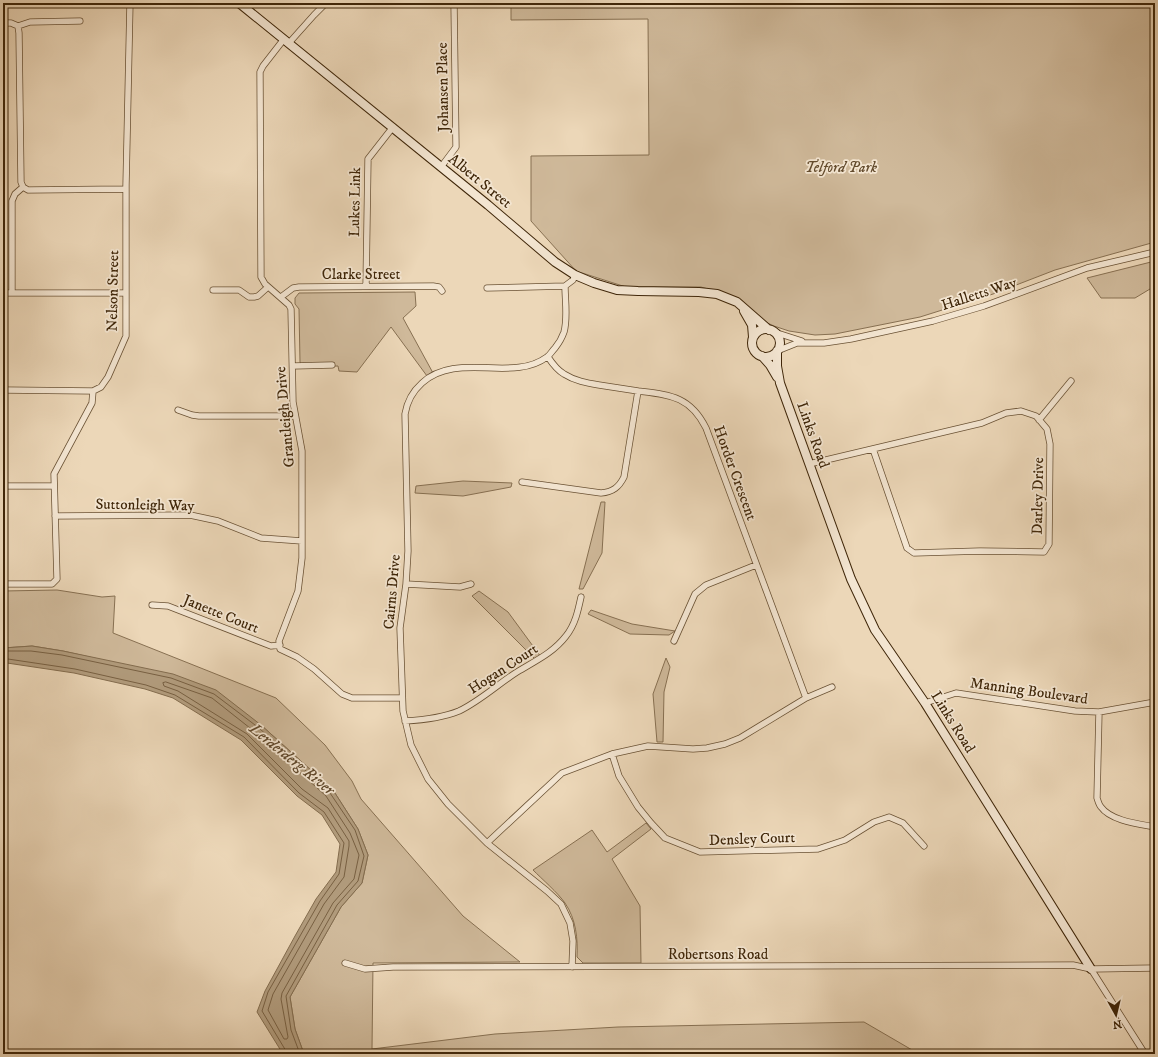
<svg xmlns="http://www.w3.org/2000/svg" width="1158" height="1057" font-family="'IM FELL DW Pica',serif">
  <rect width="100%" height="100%" fill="#ecd7b8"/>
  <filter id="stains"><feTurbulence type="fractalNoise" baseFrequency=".005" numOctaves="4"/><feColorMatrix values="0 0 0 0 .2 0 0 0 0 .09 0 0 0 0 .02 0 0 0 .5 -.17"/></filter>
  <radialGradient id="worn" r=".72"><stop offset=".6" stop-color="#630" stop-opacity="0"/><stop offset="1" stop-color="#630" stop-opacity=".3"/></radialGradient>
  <!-- green -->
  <path fill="#cfb99a" stroke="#877052" d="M511,3h644v239l-100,28 -62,24 -73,23 -85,17 -20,1 -26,-4 -15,-5 -11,-5 -24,-23 -38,-11h-75l-50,-16 -45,-50v-65l118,-1 -1,-136 -137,1z
    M1155,261v25l-20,12h-34l-14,-20z
    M415,292l1,14 -13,12 30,55 -6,3 -36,-49 -34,45 -18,-1 -1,-5 -31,1 -5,-1 -2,-4 -1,-53 -4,-5v-6l4,-5z
    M463,481l49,2 -1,4 -48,9 -48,-3 1,-7z
    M601,502h4l-3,51 -19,36h-4z
    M57,590l45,7 13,-1 -2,37 163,65 49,47 27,36 9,18 102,117 57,46 -147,1 -1,86 123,-15 123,-7 246,-5 55,32h-615l-9,-25 -5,-32 51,-90 21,-24 6,-28 -10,-26 -25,-39 -72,-65 -154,-64 -44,-10 -31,-5 -29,2v-57z
    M479,591l29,21 33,45 -4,4 -65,-65z
    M591,610l41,14 43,7 -6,4 -39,-1 -42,-20z
    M666,658l4,9 -6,25 -1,50h-6l-4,-48z
    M646,823l5,6 -39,30 28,47 1,57h-58l-6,-6c1,-18 -1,-38 -12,-54 -7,-10 -23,-24 -32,-33l59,-40 15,22z"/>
  <!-- water -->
  <path fill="#b19b7c" stroke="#836c4e" d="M32,646l31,5 110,23 43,16 45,35 72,65 25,39 10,26 -6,28 -21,24 -51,90 5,32 9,25h-21l-26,-42 8,-21 30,-55 21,-37 20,-27 4,-28 -18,-29 -25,-19 -56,-56 -68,-42 -28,-9 -71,-16 -67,-10h-4v-15z"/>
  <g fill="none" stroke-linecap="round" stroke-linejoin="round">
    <!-- shore -->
    <path stroke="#786042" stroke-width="1" d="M3,651h28l31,4 109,23 43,16 45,34 71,65 25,37 9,26 -6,25 -21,24 -51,91 5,34 9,24
      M3,659h5l67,10 71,16 29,10 69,42 55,56 25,19 20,31 -5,31 -19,27 -52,91 -6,19 24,40 1,3
      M166,682l46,16 43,34 71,64 24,37 9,22 -5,24 -21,24 -51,90 -1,6 7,38 -1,2h-3l-16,-29 5,-16 51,-90 20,-27 5,-31v-5l-21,-33 -26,-19 -55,-55 -69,-43 -14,-5 -1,-3z"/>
    <defs>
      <path id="street" d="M3,23h8l7,3 1,7 2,149 2,5 5,3 98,-1
        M18,26l12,-4 50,-1
        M284,39l-21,27 -3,6 1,205 4,7 24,21 2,4 2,93 9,49v107l-4,33 -19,50 1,8 17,8 17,12 28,25 10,4h50
        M289,43l25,-28 12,-12
        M441,167l15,-20 -2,-144
        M366,286l2,-127 25,-32
        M487,288l78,-2
        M213,290h26l10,7h5l4,-1 10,-9
        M3,293h123
        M12,293v-92l3,-7 8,-7
        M281,297l12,-9 6,-1 134,-1 6,1 3,4
        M774,332l28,9
        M777,351l20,-8h27l27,-4 82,-18 51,-15 103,-38 68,-16
        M548,357c4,6 9,13 16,17 11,7 23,9 35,11 13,2 26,4 39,6 32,4 52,5 68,37l100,270
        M293,366l39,-1
        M3,390l90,1
        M178,410l14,5 7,1h96
        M1039,420l32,-39
        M809,464l173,-41 24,-10 15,-2 15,5 11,13 3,15 -1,100 -5,8 -64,-1 -66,2 -7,-5 -34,-99
        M522,482l79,11c12,-1 18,-6 23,-16l14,-86
        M3,486h51
        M55,516l135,-1 28,6 43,17 41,3
        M3,584h49l5,-5 -3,-105 38,-71 1,-12 8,-4 7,-10 18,-41v-151l4,-182
        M406,584l54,3 11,-3
        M152,605l16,1 103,40 9,-1
        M674,641l21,-47 11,-9 50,-20
        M925,703l31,-10 119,18 24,1 56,-10
        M1099,712l-2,86c1,3 2,7 4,9 10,14 38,17 54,20
        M405,721c18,-1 37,-3 54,-10 21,-10 39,-27 58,-39 18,-11 36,-19 49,-36 9,-11 12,-25 15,-39
        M612,754l7,22 19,31 13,16 14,15 35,14 118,-3 27,-9 29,-18 15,-5 14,6 21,23
        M487,843l75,-70 50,-19 36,-8 45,3 14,-1 18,-4 15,-6 66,-40 26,-11
        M345,963l20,6 28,-2 680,-2 18,4 64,-1
        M572,967l1,-26 -3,-18 -9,-19 -14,-13 -60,-48 -39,-39 -20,-25 -17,-34 -8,-34 -3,-83 6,-44 2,-33 -3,-137c2,-12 8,-23 17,-31 35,-32 90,0 125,-26 3,-2 5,-6 8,-9 4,-5 7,-10 9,-16 4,-14 1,-31 1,-46l8,-6 2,-5
        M1091,969l54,85"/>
      <path id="secondary" d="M239,3l249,202 67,57 20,13 19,8 23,7 21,1 61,1 18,2 20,8 32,28
        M744,311l8,14 1,12
        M752 343a14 14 0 1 1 28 0a14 14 0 1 1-28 0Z
        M777,351v15l3,17 71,196 24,51 50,73 166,266
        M762,356l8,9 7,12"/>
    </defs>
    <!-- street casing -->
    <use href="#street" stroke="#6a5235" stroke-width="7"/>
    <!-- secondary casing -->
    <use href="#secondary" stroke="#3f2609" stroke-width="10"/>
    <!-- street -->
    <use href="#street" stroke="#f3e5d1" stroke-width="5.5"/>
    <!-- secondary -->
    <use href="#secondary" stroke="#f3e5d1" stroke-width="8"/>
  </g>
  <g text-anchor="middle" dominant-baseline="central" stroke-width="3.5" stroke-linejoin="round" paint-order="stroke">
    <!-- street labels -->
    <g font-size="15" fill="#3f2609" stroke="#f3e5d1">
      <text transform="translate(443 87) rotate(-91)">Johansen Place</text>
      <text transform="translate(480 181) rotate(39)">Albert Street</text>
      <text transform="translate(355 202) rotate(-89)">Lukes Link</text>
      <text x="361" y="274">Clarke Street</text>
      <text transform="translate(113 291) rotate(-89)">Nelson Street</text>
      <text transform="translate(979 294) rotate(-18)">Halletts Way</text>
      <text transform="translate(285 417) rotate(-95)">Grantleigh Drive</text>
      <text transform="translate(813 435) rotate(70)">Links Road</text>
      <text transform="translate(735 473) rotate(70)">Horder Crescent</text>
      <text transform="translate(1038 496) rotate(-89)">Darley Drive</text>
      <text transform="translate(145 505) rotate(1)">Suttonleigh Way</text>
      <text transform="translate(392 592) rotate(-85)">Cairns Drive</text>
      <text transform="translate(221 614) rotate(22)">Janette Court</text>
      <text transform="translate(503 669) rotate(-33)">Hogan Court</text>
      <text transform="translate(1029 691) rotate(8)">Manning Boulevard</text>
      <text transform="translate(953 722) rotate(58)">Links Road</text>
      <text transform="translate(752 839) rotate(-2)">Densley Court</text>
      <text x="718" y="954">Robertsons Road</text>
    </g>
    <!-- park labels -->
    <g font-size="15" font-style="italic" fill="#634b2d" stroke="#f3e5d1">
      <text x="841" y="167">Telford Park</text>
    </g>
    <!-- water labels -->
    <g font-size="16" font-style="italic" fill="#61492c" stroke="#f3e5d1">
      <text transform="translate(292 759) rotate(39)">Lerderderg River</text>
    </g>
  </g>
  <!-- margin -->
  <rect width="1158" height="1057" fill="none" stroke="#ecd7b8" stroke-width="16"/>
  <rect x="4" y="4" width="1150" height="1049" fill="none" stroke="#3f2609" stroke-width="2"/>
  <rect x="8" y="8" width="1142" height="1041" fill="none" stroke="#3f2609"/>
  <!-- north arrow -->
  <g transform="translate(1116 1015) rotate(172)" stroke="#f3e5d1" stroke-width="3" paint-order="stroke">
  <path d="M0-3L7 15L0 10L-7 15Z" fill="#3f2609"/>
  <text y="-6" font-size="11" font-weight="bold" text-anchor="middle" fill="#3f2609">N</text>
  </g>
  <rect width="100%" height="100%" filter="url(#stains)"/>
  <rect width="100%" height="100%" fill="url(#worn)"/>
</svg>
